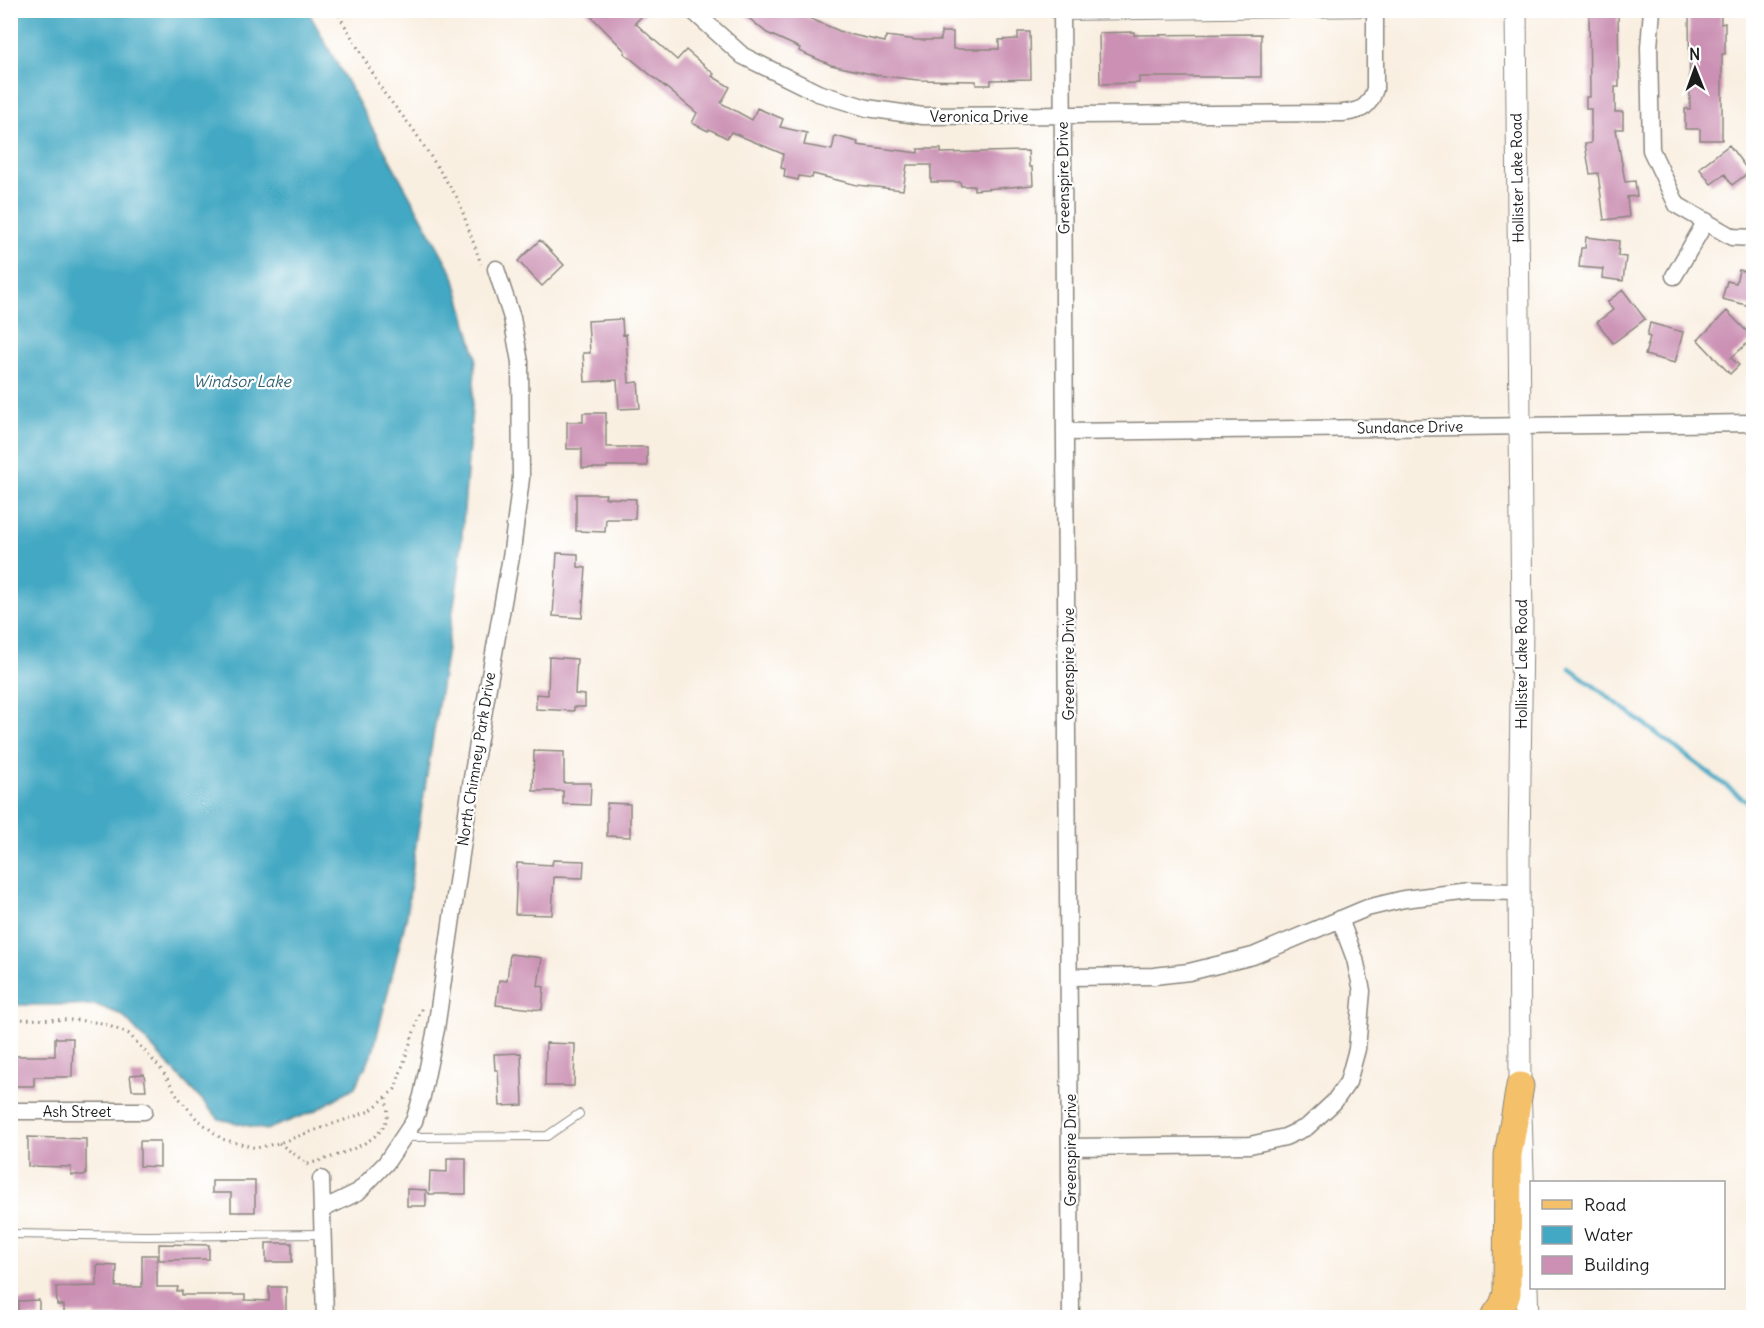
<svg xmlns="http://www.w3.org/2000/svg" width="1764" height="1328" font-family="Delius,sans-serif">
  <rect width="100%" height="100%" fill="#fff"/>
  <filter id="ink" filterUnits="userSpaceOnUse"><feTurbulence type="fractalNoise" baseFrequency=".0167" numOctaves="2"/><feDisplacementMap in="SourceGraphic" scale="12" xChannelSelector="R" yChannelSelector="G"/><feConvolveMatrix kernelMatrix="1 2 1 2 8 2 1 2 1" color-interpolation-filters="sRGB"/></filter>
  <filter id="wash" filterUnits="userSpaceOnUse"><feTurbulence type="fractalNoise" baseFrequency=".008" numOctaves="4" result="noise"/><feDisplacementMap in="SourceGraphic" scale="24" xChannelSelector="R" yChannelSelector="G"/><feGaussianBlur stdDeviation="1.35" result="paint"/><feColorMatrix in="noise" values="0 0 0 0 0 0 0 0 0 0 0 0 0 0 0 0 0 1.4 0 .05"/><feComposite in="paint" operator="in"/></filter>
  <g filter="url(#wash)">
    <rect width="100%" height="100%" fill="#f9efe1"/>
    <!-- water -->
    <path fill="#43a8c3" stroke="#306270" stroke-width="1.5" d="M11,10l297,1 146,265 22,81 -17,216 -45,284 -7,58 -34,137 -18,35 -40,24 -49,19 -47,-11 -97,-104 -26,-10h-85z"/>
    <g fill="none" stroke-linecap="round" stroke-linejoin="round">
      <!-- stream -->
      <path stroke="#43a8c3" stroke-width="4.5" d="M1570,668l184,139"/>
    </g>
    <g id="blocks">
      <!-- building -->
      <path fill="#cb90b3" d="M585,10h63l-13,13 42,37 9,-10 28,24 -2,2 18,11 -9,16 31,17 5,-12 26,11 -3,8 27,6 -3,12 28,5 3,-14 23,6 -1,3 61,8v-4h23v4l87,-2 1,16h3l1,18 -59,5v-4h-13l-1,-4h-29v-17h-24l-4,25 -46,-5 -44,-11 -1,4 -13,-2 -1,4 -14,-3 1,-8 -4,-1 2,-14 -52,-22 -4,6 -18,-9 -1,2 -16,-8 5,-10 -73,-60 1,-2z
        M739,10h64l-1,5 42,18 41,9 1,-6 31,4h24v-8h12v17h46v-9l19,-1v-7h12l1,47 -40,1v5h-15v-4l-58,-1 -42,-5 -45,-10 -32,-14 1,-3 -33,-15z
        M1589,10h29l1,77h-4v25h8v17h-7l9,53 10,-1 2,15 -10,1 2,20 -25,3 -6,-47 -8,1 -5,-30 6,-1v-34h-5v-12h4z
        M1689,10h32v14l4,-1v31h-3v86h-22v-11h-15v-20h5z
        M1134,32v3l127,-1v43h-122v6l-39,1 -1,-51z
        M1729,145l20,27 -17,13 -7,-11 -14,10 -12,-16z
        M1586,237l33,4 -1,15 8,1 -3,24 -21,-3 1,-9 -24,-2 2,-19h4z
        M540,240l24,25 -22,21 -24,-25z
        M1739,270l15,4v33l-32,-8 5,-18 9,2z
        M1623,290l22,29 -32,24 -16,-21 16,-12 -6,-8z
        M1727,311l26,27 -22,20 8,7 -9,9 -32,-34z
        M622,319l1,16 3,-1 3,49 9,-1 2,26 -21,1 -2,-29 -32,2 -2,-29h7l-2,-32z
        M1650,323l33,9 -8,31 -30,-8 5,-18 -3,-1z
        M583,413h23v34h41v19h-40v2h-25v-19h-15v-27h16z
        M576,494h30l-1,4 31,1 -1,20h-29l-1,13 -29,-1z
        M557,553l21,1v13l8,1 -4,50 -29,-2z
        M549,657l28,2 -2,35 10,1v12h-11v4l-38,-2v-15l12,1z
        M534,751l30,1v31h27l-1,22 -27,-1v-13h-30z
        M607,803l23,1v33l-23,-1z
        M553,860l31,1 -1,17 -29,-1 -2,38 -37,-1 2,-51 35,2z
        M510,954l32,4 -4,28 6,1 -2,23 -46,-5 3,-25 8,1z
        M55,1038h18l-1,39h-38v9h-24v-30h45z
        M546,1043l29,1 -1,42h-29z
        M521,1053l2,52 -23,1 -2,-36h-3l-1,-16z
        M144,1074l2,16h-14l-2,-15z
        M28,1137l58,2v36h-15v-8l-43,-1z
        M140,1141h20v26l-20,-1z
        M447,1158h19v36h-37l1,-23 17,1z
        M212,1181h43v31h-24v-19h-19z
        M407,1189l19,1v16h-19z
        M266,1243h26v19h-26z
        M159,1244l50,1v14l-50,1z
        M142,1255h15v32h21l-1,4h5v4h63v5l24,1v-14h17v30h-191l1,-3h-32v-9h-7l-1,-18 41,-1v-21l20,1 -1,21h26z
        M39,1300v17h-21v-16z"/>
    </g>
  </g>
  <g filter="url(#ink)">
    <use href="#blocks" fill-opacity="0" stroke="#8a867e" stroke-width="1.5"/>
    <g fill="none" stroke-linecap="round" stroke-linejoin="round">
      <defs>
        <path id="service" d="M1062,16l313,-4
          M404,1137l143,-1 32,-22
          M10,1234l136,2 177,-2"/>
        <path id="minor" d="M692,10l51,46 75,37 49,15 56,8 420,-3c19,-2 26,-6 32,-24v-79
          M1062,10l9,1308
          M1652,10l-3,37 2,103 26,55 55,32 22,1
          M1674,276l32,-55
          M1066,432l688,-9
          M1069,977l85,-1 35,-4 64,-16 114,-48 37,-9 66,-8 49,1
          M10,1111h134
          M1070,1147l180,-2 35,-8 22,-10 27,-25 14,-20 9,-33 5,-58 -7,-32 -15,-40
          M321,1179l4,139
          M323,1209l35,-17 28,-29 28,-42 8,-25 14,-67 36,-251 40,-227 9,-73 -1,-116 -8,-44 -16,-49"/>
        <path id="tertiary" d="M1516,10l6,618 -3,223 1,235 8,232"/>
        <path id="primary" d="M1494,1318l9,-13 4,-12 1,-138 12,-69"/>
      </defs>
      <!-- service casing -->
      <use href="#service" stroke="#8a867e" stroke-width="10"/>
      <!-- minor casing -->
      <use href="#minor" stroke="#8a867e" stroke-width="19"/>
      <!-- tertiary casing -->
      <use href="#tertiary" stroke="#8a867e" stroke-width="23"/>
      <!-- primary casing -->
      <use href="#primary" stroke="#8a867e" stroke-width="29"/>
      <!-- path -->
      <path stroke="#8a867e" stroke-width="3" stroke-dasharray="1.5 4.5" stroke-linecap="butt" d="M336,10l48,83 29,36 45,70 23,65
        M921,10l64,7 62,-3
        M10,1019l66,1 26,3 27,11 33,36 17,28 17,20 26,21 34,9 23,-5 91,-32 25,-22 27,-82
        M279,1143l30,22
        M308,1164c21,-6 71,-19 78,-43 3,-7 1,-16 0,-23"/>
      <!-- service -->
      <use href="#service" stroke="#fff" stroke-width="8"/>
      <!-- minor -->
      <use href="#minor" stroke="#fff" stroke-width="16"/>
      <!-- tertiary -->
      <use href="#tertiary" stroke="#fff" stroke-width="21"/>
      <!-- primary -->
      <use href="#primary" stroke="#f4c16a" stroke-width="27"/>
    </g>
  </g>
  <g text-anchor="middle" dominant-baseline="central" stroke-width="4.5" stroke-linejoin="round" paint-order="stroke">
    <!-- street labels -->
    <g font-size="15" fill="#1c1c1c" stroke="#fff">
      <text x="979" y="116">Veronica Drive</text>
      <text transform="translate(1063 178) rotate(-91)">Greenspire Drive</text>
      <text transform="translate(1517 178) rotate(-91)">Hollister Lake Road</text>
      <text transform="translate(1410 427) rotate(-1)">Sundance Drive</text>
      <text transform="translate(1068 664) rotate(-90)">Greenspire Drive</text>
      <text transform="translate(1521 664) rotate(-90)">Hollister Lake Road</text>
      <text transform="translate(476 759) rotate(-81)">North Chimney Park Drive</text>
      <text x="77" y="1111">Ash Street</text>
      <text transform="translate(1070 1150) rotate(-90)">Greenspire Drive</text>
    </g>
    <!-- water labels -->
    <g font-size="16" font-style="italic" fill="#306270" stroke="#fff">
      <text x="242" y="381">Windsor Lake</text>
    </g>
  </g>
  <!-- margin -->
  <rect width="1764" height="1328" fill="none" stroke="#fff" stroke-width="36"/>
  <!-- legend -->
  <rect x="1530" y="1181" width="195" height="108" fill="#ffffff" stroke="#a4a4a4" stroke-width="1.5"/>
  <rect x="1542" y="1200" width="30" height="9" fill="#f4c16a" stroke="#a4a4a4" stroke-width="1.5"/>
  <text x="1584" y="1211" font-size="18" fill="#1c1c1c">Road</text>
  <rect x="1542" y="1226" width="30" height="18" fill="#43a8c3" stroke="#a4a4a4" stroke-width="1.5"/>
  <text x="1584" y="1241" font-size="18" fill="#1c1c1c">Water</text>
  <rect x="1542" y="1256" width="30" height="18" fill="#cb90b3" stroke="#a4a4a4" stroke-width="1.5"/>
  <text x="1584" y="1271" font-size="18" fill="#1c1c1c">Building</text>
  <!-- north arrow -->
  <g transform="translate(1695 69) rotate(359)" stroke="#ffffff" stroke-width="4.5" paint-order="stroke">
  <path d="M0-4.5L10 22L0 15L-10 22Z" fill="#1c1c1c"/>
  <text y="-9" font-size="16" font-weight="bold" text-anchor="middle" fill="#1c1c1c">N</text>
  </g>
</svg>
